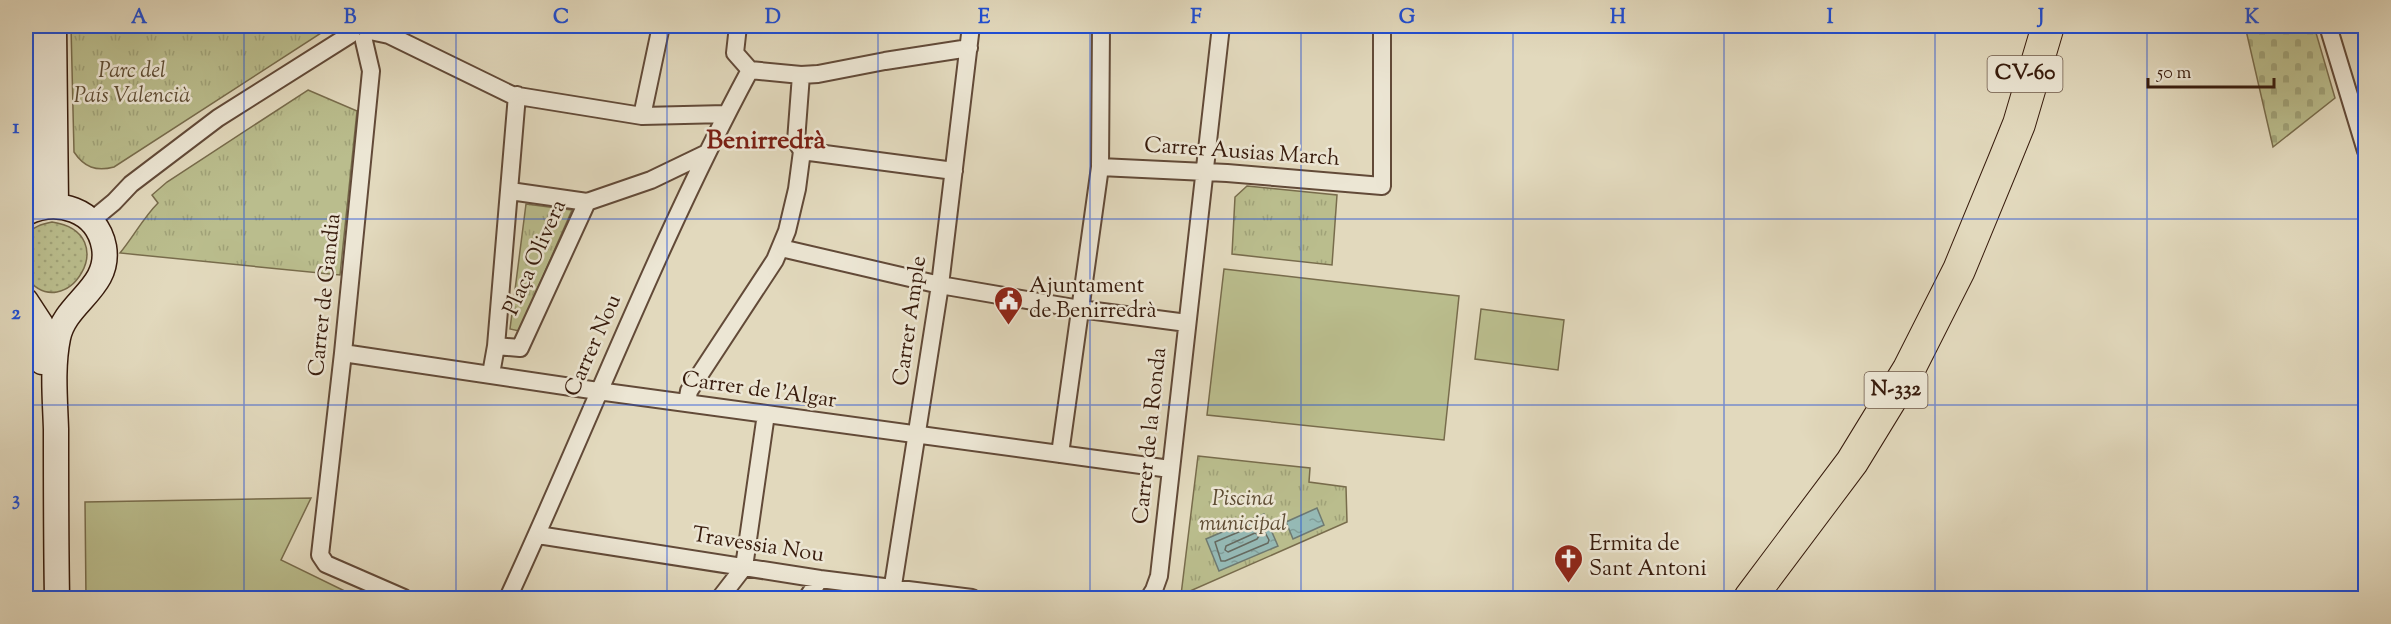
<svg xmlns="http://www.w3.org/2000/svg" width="2391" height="624" font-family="'Sorts Mill Goudy',serif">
  <defs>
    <pattern id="grass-dots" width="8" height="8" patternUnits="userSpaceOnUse" patternTransform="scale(1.5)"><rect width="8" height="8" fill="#babd8d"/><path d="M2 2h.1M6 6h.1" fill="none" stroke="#a0a278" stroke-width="1.8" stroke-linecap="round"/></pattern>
    <pattern id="cemetery-stones" width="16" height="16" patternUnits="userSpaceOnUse" patternTransform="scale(1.5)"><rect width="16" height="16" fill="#babd8d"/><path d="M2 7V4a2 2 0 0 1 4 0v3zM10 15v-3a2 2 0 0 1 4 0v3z" fill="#a0a278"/></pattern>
    <pattern id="park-tufts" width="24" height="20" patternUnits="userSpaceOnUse" patternTransform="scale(1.5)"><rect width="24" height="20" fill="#babd8d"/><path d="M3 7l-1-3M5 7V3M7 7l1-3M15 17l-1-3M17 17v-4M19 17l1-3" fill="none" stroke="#a0a278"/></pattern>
    <pattern id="water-ripples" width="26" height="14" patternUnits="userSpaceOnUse" patternTransform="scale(1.5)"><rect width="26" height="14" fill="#95b9b5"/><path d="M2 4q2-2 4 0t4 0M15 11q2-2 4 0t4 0" fill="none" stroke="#819e9a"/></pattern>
  </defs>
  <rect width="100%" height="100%" fill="#e2d9bd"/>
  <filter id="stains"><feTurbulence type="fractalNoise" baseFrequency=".00333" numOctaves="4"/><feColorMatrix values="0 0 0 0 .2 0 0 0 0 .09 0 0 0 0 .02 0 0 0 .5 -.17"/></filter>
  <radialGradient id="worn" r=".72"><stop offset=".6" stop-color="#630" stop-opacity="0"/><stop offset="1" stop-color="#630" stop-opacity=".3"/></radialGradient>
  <!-- grass -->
  <path fill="url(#grass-dots)" stroke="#786c4c" stroke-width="1.5" d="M52,222c74,11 13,107 -26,55v-41c7,-9 15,-12 26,-14z"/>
  <!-- cemetery -->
  <path fill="url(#cemetery-stones)" stroke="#786c4c" stroke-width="1.5" d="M2245,26h69l21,72 -62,49z"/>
  <!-- park -->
  <path fill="url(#park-tufts)" stroke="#786c4c" stroke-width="1.5" d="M71,26h261l-218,141c-18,5 -30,0 -40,-15z
    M308,90l49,21 -17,164 -220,-22c14,-17 23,-35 38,-50l-6,-8 15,-13z
    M1247,186l90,9 -5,70 -100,-11 3,-57z
    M526,204l46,6 -53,121 -9,-2z
    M1198,456l112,12 -1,14 37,5 1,35 -166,73z"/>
  <!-- garden -->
  <path fill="#babd8d" stroke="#786c4c" stroke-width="1.5" d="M1224,269l235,27 -15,144 -237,-25z
    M1481,309l83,11 -6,50 -83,-11z
    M311,498l-30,62 78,38h-273l-1,-96z"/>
  <!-- water -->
  <path fill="url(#water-ripples)" stroke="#6f7a71" stroke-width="1.5" d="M1317,508l7,17 -31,14 -7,-17z
    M1264,514l14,32 -59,25 -13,-32z"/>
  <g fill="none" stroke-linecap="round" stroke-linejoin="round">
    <!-- shore -->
    <path stroke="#666a60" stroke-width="1.5" d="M1260,523l9,17 -1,3 -43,18h-4l-6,-19z
      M1255,533l4,3 -2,3 -29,13 -3,-2 1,-4z"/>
    <defs>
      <path id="street" d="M738,26l-3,27 15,17
        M2328,26l38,125
        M370,31l19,4 123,60 130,21 84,-2
        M364,41l7,30 -28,282 -23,202 6,9 78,34
        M801,75l-5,66 6,10
        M642,116l19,-90
        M802,151l152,20
        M1100,167l127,6 155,13v-160
        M587,202l64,-22 54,-26
        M91,221l23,-19 17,-18 87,-66 133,-84
        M781,248l159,37 140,24 107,14
        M496,346l24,2 67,-146 -77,-11
        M343,353l255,38 572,78
        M491,374l5,-28 21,-251
        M687,403l2,-12 86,-131 12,-29 10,-42 5,-38
        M1060,454l40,-287 1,-141
        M538,535l282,44 152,19
        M508,598c81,-175 150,-357 242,-528l51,5 17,-1 67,-13 84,-13
        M720,598l24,-31 22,-153
        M807,598l13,-19
        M891,598l49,-313 31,-259
        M1149,598l5,-8 5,-14 62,-550"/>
      <path id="secondary" d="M54,26l2,179
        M36,208v-182
        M26,213c31,-15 71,-4 78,34 7,41 -39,55 -46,91 -6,29 -3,61 -2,91 0,57 0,113 1,169
        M26,301l15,23 1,38"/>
      <path id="highway" d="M1750,598l102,-136 57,-93 50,-99 45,-109 15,-37 29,-98"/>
    </defs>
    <!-- street casing -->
    <use href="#street" stroke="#624a38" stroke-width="20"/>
    <!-- secondary casing -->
    <use href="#secondary" stroke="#371b0c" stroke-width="27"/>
    <!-- highway casing -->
    <use href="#highway" stroke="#371b0c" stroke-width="34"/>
    <!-- street -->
    <use href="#street" stroke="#ece6d4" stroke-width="16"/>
    <!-- secondary -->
    <use href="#secondary" stroke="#ece6d4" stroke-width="24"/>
    <!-- highway -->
    <use href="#highway" stroke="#e2d9bd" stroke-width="32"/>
  </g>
  <!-- grid -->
  <path fill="none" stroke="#1d4ed8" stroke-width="1.5" stroke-opacity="0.55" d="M244,26v572M456,26v572M667,26v572M878,26v572M1090,26v572M1301,26v572M1513,26v572M1724,26v572M1935,26v572M2147,26v572M26,219h2340M26,405h2340"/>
  <!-- icons -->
  <defs>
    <symbol id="civic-pin" viewBox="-11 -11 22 30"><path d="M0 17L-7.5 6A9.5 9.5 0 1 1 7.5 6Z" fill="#8f2418" stroke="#ece6d4"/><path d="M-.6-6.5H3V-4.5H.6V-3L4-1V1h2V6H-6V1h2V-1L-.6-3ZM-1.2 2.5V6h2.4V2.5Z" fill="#fff"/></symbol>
    <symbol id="church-pin" viewBox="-11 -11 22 30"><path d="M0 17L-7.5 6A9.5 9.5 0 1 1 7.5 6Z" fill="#8f2418" stroke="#ece6d4"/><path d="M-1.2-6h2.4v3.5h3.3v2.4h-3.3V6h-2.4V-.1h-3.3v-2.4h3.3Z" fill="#fff"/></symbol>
  </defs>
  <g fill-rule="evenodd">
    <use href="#civic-pin" x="992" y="284" width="33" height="45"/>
    <use href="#church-pin" x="1552" y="542" width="33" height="45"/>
  </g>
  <g text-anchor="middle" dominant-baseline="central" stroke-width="5" stroke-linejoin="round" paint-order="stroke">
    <!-- shield labels -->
    <g fill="#ece6d4" stroke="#6d5848" stroke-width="1.5">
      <rect x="1987.5" y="56" width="75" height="36" rx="4.5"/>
      <rect x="1864.5" y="372" width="63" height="36" rx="4.5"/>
    </g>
    <g font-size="21" font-weight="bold" fill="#371b0c">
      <text x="2025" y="74">CV-60</text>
      <text x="1896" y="390">N-332</text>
    </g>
    <!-- park labels -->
    <g font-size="22" font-style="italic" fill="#5e4c33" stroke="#ece6d4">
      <text x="132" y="72">Parc del<tspan x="132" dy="25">País Valencià</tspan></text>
      <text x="1243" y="500">Piscina<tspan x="1243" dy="25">municipal</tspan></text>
    </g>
    <!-- street labels -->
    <g font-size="22" fill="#371b0c" stroke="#ece6d4">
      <text transform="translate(1242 153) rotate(4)">Carrer Ausias March</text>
      <text transform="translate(536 258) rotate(-66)">Plaça Olivera</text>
      <text transform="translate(326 295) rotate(-84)">Carrer de Gandia</text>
      <text transform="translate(911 321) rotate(-82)">Carrer Ample</text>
      <text transform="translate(594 346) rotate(-66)">Carrer Nou</text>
      <text transform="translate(759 391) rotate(8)">Carrer de l'Algar</text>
      <text transform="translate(1151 436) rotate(-84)">Carrer de la Ronda</text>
      <text transform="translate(758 546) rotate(9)">Travessia Nou</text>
    </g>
    <!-- poi labels -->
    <g font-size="22" fill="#371b0c" stroke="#ece6d4" text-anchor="start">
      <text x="1029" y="287">Ajuntament<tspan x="1029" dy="25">de Benirredrà</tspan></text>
      <text x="1589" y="545">Ermita de<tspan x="1589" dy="25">Sant Antoni</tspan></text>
    </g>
    <!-- quarter labels -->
    <g font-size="26" font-weight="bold" fill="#7a1f14" stroke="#ece6d4">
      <text x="766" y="141">Benirredrà</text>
    </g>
  </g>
  <!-- margin -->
  <rect width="2391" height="624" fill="none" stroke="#e2d9bd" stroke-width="66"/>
  <!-- scale -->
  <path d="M2148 78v9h126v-9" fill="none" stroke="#371b0c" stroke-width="3"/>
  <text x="2157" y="78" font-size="18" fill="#371b0c" stroke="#ece6d4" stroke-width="4.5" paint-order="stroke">50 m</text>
  <rect x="33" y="33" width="2325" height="558" fill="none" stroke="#1d4ed8" stroke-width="2"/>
  <g font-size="20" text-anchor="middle" font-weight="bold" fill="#1d4ed8">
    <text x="139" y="23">A</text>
    <text x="350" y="23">B</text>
    <text x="561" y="23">C</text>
    <text x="773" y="23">D</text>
    <text x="984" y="23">E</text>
    <text x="1196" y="23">F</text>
    <text x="1407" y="23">G</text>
    <text x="1618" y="23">H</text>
    <text x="1830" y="23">I</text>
    <text x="2041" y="23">J</text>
    <text x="2252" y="23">K</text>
    <text x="16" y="133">1</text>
    <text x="16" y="319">2</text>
    <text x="16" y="505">3</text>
  </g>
  <rect width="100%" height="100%" filter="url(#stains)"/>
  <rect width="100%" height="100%" fill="url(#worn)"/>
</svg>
